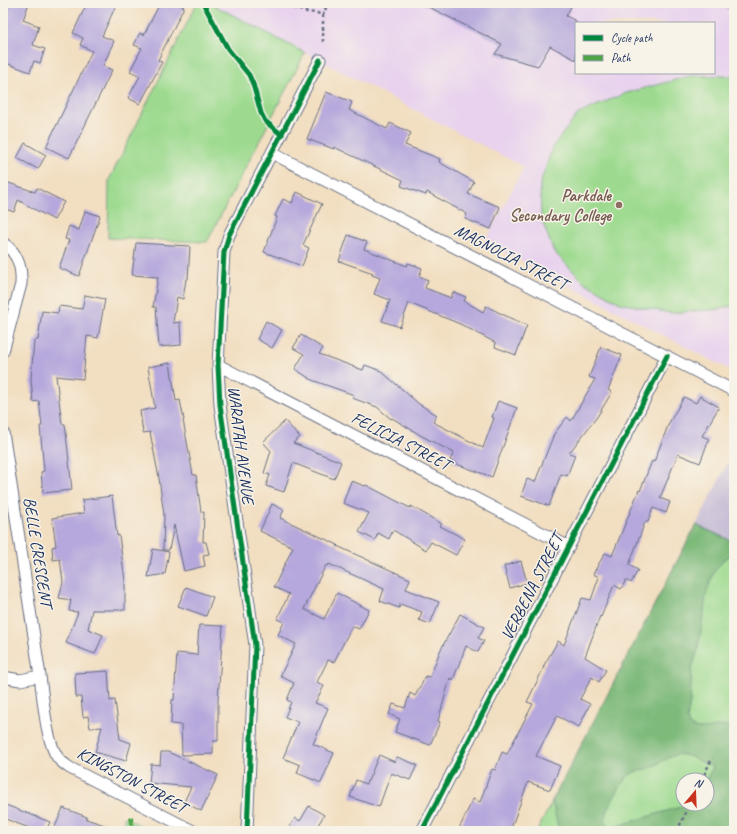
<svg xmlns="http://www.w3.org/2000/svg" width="737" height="834" font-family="Caveat,sans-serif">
  <rect width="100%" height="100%" fill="#f7f3e8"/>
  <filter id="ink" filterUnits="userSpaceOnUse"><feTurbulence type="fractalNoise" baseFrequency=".025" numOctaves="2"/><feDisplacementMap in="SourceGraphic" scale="8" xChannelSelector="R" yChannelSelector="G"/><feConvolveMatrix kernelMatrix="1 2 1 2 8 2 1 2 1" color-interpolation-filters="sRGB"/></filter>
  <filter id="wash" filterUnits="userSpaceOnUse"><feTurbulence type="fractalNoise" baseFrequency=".012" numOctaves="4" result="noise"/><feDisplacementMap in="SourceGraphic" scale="16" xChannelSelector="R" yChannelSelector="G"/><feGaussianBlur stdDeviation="0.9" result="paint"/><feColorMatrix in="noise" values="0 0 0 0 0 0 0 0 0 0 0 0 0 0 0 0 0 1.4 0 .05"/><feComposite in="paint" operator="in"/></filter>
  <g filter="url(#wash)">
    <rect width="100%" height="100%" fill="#f2dec0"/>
    <!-- built -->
    <path fill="#e8d2ee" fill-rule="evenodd" d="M210,3h524v369l-249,-130 39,-75zM576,23h138v50h-138z"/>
    <!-- industrial -->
    <path fill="#c9bfd7" d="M734,451v91l-38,-17z"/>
    <!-- green -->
    <path fill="#9dda8f" stroke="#5c8476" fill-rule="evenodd" d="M197,3h13l95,50 -98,189 -99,-4 1,-58z
      M718,3h16v8z
      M690,76h44v229l-13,4 -51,4 -50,-10 -36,-21 -30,-30 -13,-34 -1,-34 13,-38 25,-32 45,-20z
      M696,525l38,17v289h-197zM683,780h24v24h-24z
      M124,817l22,11 -1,3h-21z"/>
    <!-- forest -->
    <path fill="#7eba7a" stroke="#4c746c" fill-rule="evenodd" d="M696,525l38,17v11l-10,6 -10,13 -7,19 -9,58 -6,19 -2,34 -3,17 3,7c13,8 29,-3 44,0v105h-175l-7,-30zM679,754l12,3 22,10 -7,13h1v24h-17l-80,24c-3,-3 -5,-6 -5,-11 1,-7 17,-35 23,-41 8,-7 17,-5 26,-10 10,-5 13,-9 25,-12z"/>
    <g id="blocks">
      <!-- building -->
      <path fill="#b6a8dc" d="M10,3h19l-6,17 16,6 -6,19 12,4 -5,14 -6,-2 -4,11 -27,-10v-56l5,2z
        M87,3h30l-15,33 12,5 -11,25 9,4 -43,88 -23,-11 46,-96 -12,-6 3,-7 -10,-5z
        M160,3h17l7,4 -26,53 4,2 -22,42 -12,-6 12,-22 -10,-5 12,-23 -8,-3 6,-12 4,2z
        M421,3h152l-7,13 10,5v39l-26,-14 -12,20 -43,-12 7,-10z
        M326,92l26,10 -3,8 38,19 3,-6 21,10 -6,12 35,14 -1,3 35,20 -6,12 32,13 -9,22 -26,-10 2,-5 -40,-22 -1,3 -25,-9 2,-6 -69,-33v2l-27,-10z
        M25,143l21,12 -8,14 -21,-11z
        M3,181l32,11 2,-4 27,14 -10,18 -36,-20 -4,12 -11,-4z
        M297,192l25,12 -19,41 6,3 -7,18 -38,-14 13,-35 -2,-1 8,-17 9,4z
        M85,211l15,5 -21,60 -20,-8 10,-28 -4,-1 4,-13 10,4z
        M348,235l19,7 -3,7 43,17 1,-3 14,5 -3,8 9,4 -3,8 26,10 2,-6 13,5 -2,4 19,11 3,-6 24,12 17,7 -11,30 -21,-8 1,-4 -36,-19 -51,-21 -9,24 -18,-6 8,-21 -16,-6 6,-16 -8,-3 1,-2 -34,-12z
        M136,243l54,3 -2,33h-2l-3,20 -6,-2 -4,26 7,-1 1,23 -22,2 -3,-40h-3l5,-30 -26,-2z
        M85,295l20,4 -7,39 -11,-2 -4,43 -27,-3 6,48h3l7,66 -29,3 -2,-21 3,-1 -4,-45h2l-3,-25 -6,1 -2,-23 3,-39h4l4,-29 16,2 1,-7 23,3z
        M266,321l16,9 -10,18 -15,-9z
        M301,335l22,13 -4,6 44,16 2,-5 16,6 38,33 18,11 -4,7 50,26 11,-30 -2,-1 6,-16 19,7 -25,69 -33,-12 -9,-5 4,-7 -32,-17 -30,-18 -1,1 -14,-12 -25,-9 2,-3 -42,-15 -17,-11 9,-15 -11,-6z
        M601,347l21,8 -14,35 4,2 -15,25 -28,36 6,2 -8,21 -6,-2 -12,32 -28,-10 6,-17 8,3 19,-48 13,-17 4,4 24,-42 -6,-2z
        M170,363l6,38 4,-1 4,20h-1l10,55h3l5,37h3l-1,30h3l3,12 -6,1 2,11 -21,5 -10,-46 -5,25h-6l1,-35 -5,-37 -9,-46 -7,1 -3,-22 15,-3 -7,-41z
        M700,396l19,11 -17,29 7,3 -9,24 -22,-9 -18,44 10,4 -4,11 -13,-5 -5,14h-3l-16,43 9,5 -7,13 -5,-3 -5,9 -7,-4 -13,32 -1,-1 -15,41 21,13 -7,12 -7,-5 -12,22 10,5 -11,23 -22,-11 -21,40 24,10 -10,24 -22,-8 -18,49h-52l15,-32 7,3 12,-33 3,1 7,-18 5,2 26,-50 -6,-2 17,-35h-1l15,-26 6,4 18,-47 9,2 8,-23 -6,-3 12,-21 7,3 27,-66 1,1 12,-30 2,1 15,-39 15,-26 12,6z
        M285,421l15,16 -7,6 48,19 -7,17 -41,-16 -9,29 -18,-6 4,-11 -6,-2 7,-22 -8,-9z
        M351,481l14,5 1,-1 44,23 1,-2 31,18 -2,2 25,13 -9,16 -25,-13 -5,8 -33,-20 -4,9 -11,-6 -3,7 -16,-8 10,-19 -26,-10z
        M112,496l5,40 2,-1 6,46v29h-33l-4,19 15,6 -8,19 -29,-11 12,-31 -9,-1 2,-11 -12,-2 4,-16 -3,-23 -7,1 -1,-13 4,-1 -4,-28 32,-5 -2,-13z
        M272,504l12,6 -4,8 58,27 -1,1 73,33 -4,10 33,13 -9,22 -11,-4 3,-8 -22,-8 -1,4 -19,-7 4,-12 -55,-25 -1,2 -2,-1 -22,44 20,10 13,-26 32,17 -10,19 -7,-3 -18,36 -6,-2 -11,22 7,4 -9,17 13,5 -15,36 21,9 -13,30 -24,-10 3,-8 -17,-7 15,-36 -13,-5 6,-15 -4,-2 7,-17 -14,-7 16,-32 -18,-9 6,-13 -7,-3 12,-25 -15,-7 19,-40 -33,-16z
        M153,549l16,3 -4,22 -17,3z
        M521,561l6,22 -17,5 -6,-22z
        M186,587l27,10 -7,19 -28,-10z
        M460,614l24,13 -6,11 6,3 -6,11 -12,-6 -13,34 -3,-2 -12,43 2,1 -10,23 -35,-13 5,-13 -11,-5 4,-10 12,4 5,-15 5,3 11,-20 4,1 10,-26z
        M199,625l24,1 -5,74v41h-5v13l-31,1 -1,-30 -10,-1 1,-24h2l3,-47 20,2z
        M108,671l2,30 5,-1 5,39 11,4 -5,18 -31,-9 7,-25 -12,1 -2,-12 -5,1 -2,-20h-5l-1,-24z
        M161,752h7l50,23 -17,36 -17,-9 7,-15 -42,-4 2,-19 9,1z
        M379,755l16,7 2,-5 20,8 -7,15 -19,-7 -12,34 -29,-10 6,-17 10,4 1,-3h1z
        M3,804l47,18 -4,9h-9l-34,-13z
        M309,806l15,9 -9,15 2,1h-30l8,-13 5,3z
        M63,808l24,9 -1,2 31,10v2h-52l-10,-4z"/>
    </g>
  </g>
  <g filter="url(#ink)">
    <use href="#blocks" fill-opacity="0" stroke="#666c80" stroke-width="1"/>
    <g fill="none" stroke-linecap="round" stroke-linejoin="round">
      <defs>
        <path id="minor" d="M272,153l462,238
          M3,243c15,10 19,24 18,41l-18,67
          M218,365l351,182
          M3,432l37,244
          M3,677l17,3 20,-4c3,21 6,66 18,82 3,4 8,7 12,10l123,63
          M247,831l8,-186 -35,-240 -2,-40 6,-113 5,-17 91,-175
          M422,831l245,-475"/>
      </defs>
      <!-- minor casing -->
      <use href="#minor" stroke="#666c80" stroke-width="13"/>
      <!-- path -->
      <path stroke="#666c80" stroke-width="2.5" stroke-dasharray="3 3" stroke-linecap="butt" d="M276,3l31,9 10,1 6,2 5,-12
        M293,7l1,-4
        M323,15v27
        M702,780l10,-22
        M677,831l13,-27"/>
      <!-- minor -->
      <use href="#minor" stroke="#fff" stroke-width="11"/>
      <!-- quiet -->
      <path stroke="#4fa44a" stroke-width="4" stroke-dasharray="8 4" stroke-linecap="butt" d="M131,817l1,14"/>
      <defs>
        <path id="cycleway" d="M203,3l25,46 21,26 4,9 8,29 4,8 17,14
          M247,831l8,-186 -35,-240 -2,-40 6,-113 5,-17 91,-175
          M422,831l245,-475"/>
      </defs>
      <!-- cycleway casing -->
      <use href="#cycleway" stroke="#f7f3e8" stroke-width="8"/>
      <!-- cycleway -->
      <use href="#cycleway" stroke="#00873e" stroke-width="5"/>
    </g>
  </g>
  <!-- markers -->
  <circle fill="#8d6e63" stroke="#f7f3e8" stroke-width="1.5" cx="619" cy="205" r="4"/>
  <g text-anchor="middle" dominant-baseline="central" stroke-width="3" stroke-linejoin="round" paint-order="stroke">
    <!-- education labels -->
    <g font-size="17" font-weight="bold" fill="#785e54" stroke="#f7f3e8" text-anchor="end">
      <text x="611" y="195">Parkdale<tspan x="611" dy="20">Secondary College</tspan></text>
    </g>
    <!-- street labels -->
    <g font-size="17" fill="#1b2f5e" stroke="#f7f3e8">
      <text transform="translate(511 257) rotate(27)">MAGNOLIA STREET</text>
      <text transform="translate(401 441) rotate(27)">FELICIA STREET</text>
      <text transform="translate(241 445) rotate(83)">WARATAH AVENUE</text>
      <text transform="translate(38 552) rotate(81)">BELLE CRESCENT</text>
      <text transform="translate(532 587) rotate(-63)">VERBENA STREET</text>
      <text transform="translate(132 780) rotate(28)">KINGSTON STREET</text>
    </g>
  </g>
  <!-- margin -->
  <rect width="737" height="834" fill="none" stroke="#f7f3e8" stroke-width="16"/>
  <!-- legend -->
  <rect x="575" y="22" width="140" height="52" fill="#f7f3e8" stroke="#9fa5b1"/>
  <rect x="583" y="35" width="20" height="6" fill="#00873e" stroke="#9fa5b1"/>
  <text x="611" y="42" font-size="12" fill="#1b2f5e">Cycle path</text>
  <rect x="583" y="55" width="20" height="6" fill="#4fa44a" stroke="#9fa5b1"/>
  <text x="611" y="62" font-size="12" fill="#1b2f5e">Path</text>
  <!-- north arrow -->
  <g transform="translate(695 792) rotate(19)"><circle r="19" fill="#f7f3e8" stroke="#9fa5b1"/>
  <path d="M0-3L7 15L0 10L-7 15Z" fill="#c8321e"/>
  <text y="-6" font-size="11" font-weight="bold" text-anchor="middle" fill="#1b2f5e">N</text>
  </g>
</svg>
